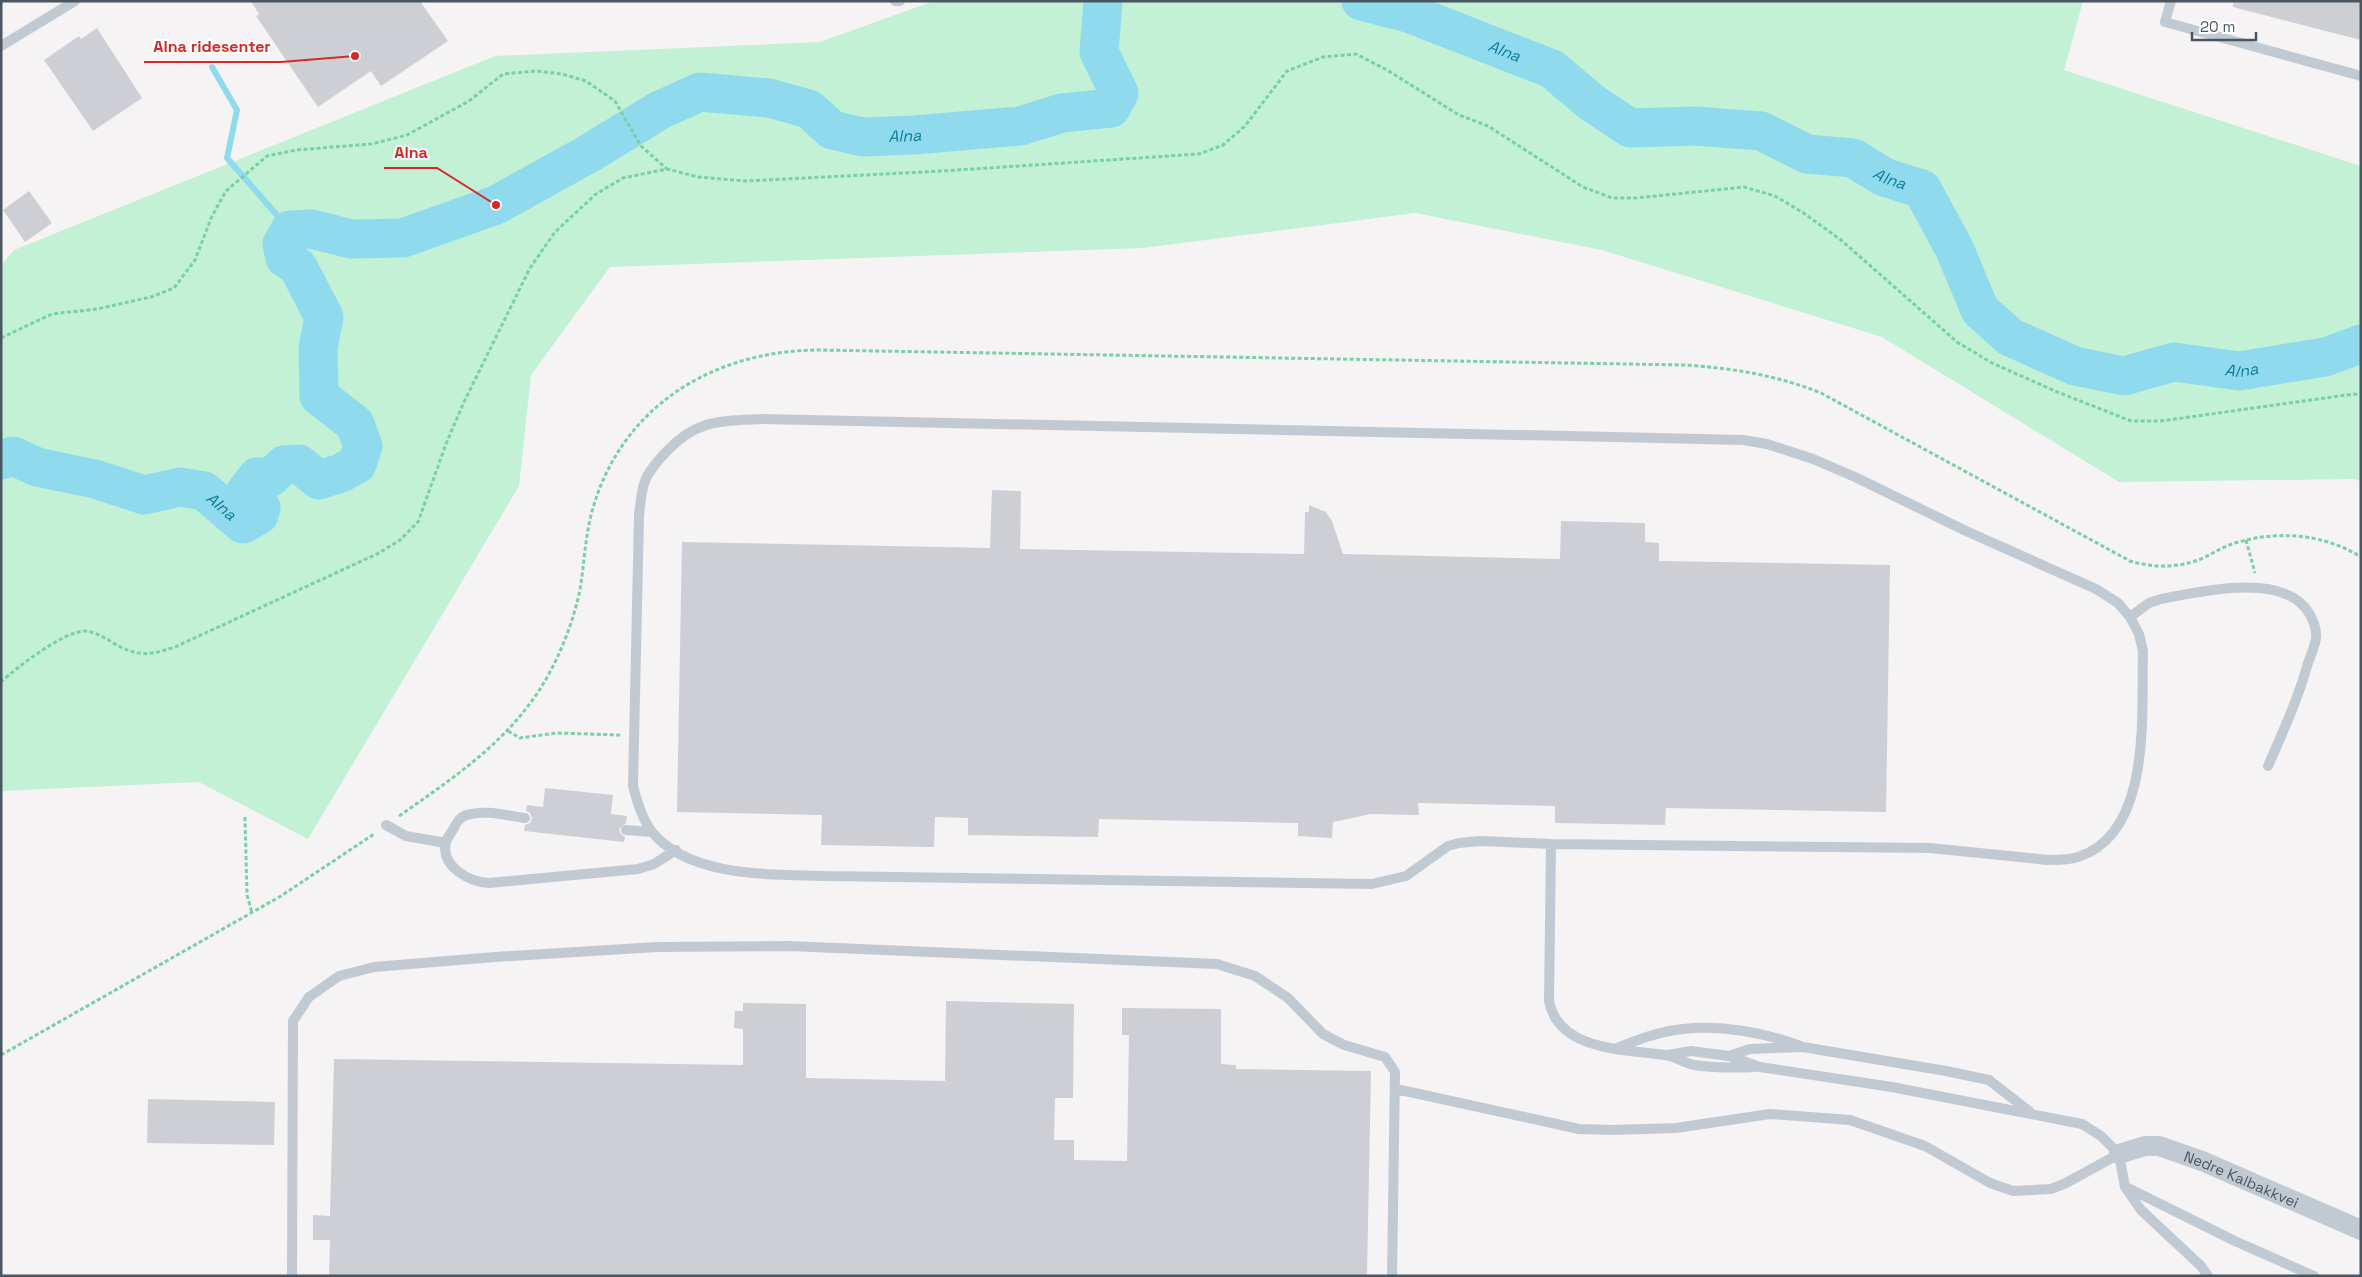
<svg xmlns="http://www.w3.org/2000/svg" width="2362" height="1277" font-family="'Space Grotesk',sans-serif">
  <rect width="100%" height="100%" fill="#f5f3f3"/>
  <!-- green -->
  <path fill="#c3f1d5" d="M934,1h1149l-19,69 297,96v316l-5,-3 -237,3 -237,-145 -280,-87 -187,-37 -272,35 -533,19 -79,108 -12,111 -211,353 -109,-57 -198,9v-526l13,-15 481,-194 325,-14z"/>
  <g fill="none" stroke-linecap="round" stroke-linejoin="round">
    <!-- stream -->
    <path stroke="#90daee" stroke-width="6" d="M212,67l25,43 -10,48 63,72"/>
    <!-- river -->
    <g stroke="#90daee" stroke-width="39">
      <path id="s1" d="M1361,1l50,13 141,55 39,33 39,26 65,-2 66,5 46,23 46,4 31,19 38,12 32,59 26,62 30,27 65,29 49,10 50,-14 65,9 86,-14 36,-13"/>
      <path id="s2" d="M1,460l12,-4 24,11 58,12 49,16 36,-8 24,4 39,33 16,-9 2,-7 -15,-17 11,-14h14l13,-12 15,-1 20,16 22,-7 16,-9 6,-18 -8,-22 -36,-28 -1,-48 6,-31 -26,-50 -13,-9 -3,-14 8,-14 21,-1 40,10 52,-1 93,-33 92,-51 72,-44 40,-18 69,6 40,11 23,21 31,7 51,-2 106,-9 42,-13 49,-5 8,-15 -20,-41 4,-51"/>
    </g>
  </g>
  <!-- building -->
  <path fill="#cdcfd5" d="M251,1h169l28,40 -67,45 -10,-15 -53,36 -62,-91 3,-2z
    M2233,1h128v39l-128,-33z
    M97,28l45,70 -49,33 -49,-71 35,-24 2,3z
    M29,191l23,32 -27,19 -22,-32z
    M992,490l29,1 -1,58 284,5 1,-42h4v-7l17,7 6,9 11,33 217,5 1,-38 84,2v19l14,1v18l231,4 -4,247 -220,-4 -1,17 -110,-2v-17l-137,-3 1,12 -48,-1 -38,8 -1,16 -34,-2v-13l-199,-4 -1,18 -130,-2v-17l-33,-1 -1,30 -113,-2 1,-30 -145,-3 5,-270 308,6z
    M545,788l68,7 -2,19 16,2 -1,7 -7,6 1,4 5,4 -1,5 -100,-11 1,-6 5,-2 2,-5 -2,-5 -4,-2 1,-6 16,2z
    M946,1001l128,3 -1,94h-18l-1,42h20v20l53,1 2,-126h-7v-27l99,1v55l15,1v4l135,2 -4,205h-1038l1,-36h-17v-25l17,1 4,-157 409,6v-36l-9,-1 1,-17h8v-8l63,1v74l139,3z
    M148,1099l127,3 -1,43 -127,-2z"/>
  <g fill="none" stroke-linecap="round" stroke-linejoin="round">
    <!-- path -->
    <path stroke="#7ad0a6" stroke-width="3" stroke-dasharray="4 2.5" stroke-linecap="butt" d="M1,338l51,-24 45,-5 54,-12 23,-9 21,-28 17,-44 14,-25 41,-35 29,-6 76,-6 35,-9 62,-34 34,-27 33,-3 26,3 24,7 29,20 26,45 26,23
      M2246,540l9,33
      M1,682c15,-14 64,-52 85,-51 8,1 18,6 24,10 26,16 37,15 65,6l204,-94 21,-13 18,-18 28,-78 17,-40 67,-136 25,-36 41,-38 27,-16 44,-9 31,8 48,4 197,-10 256,-17 24,-9 22,-19 42,-55 36,-14 33,-3 31,16 72,45 29,11 95,61 29,11h24l108,-11 31,9 27,16 39,28 116,102 35,21 63,28 76,30h30l193,-27 7,1
      M508,731l12,7 37,-5 63,2
      M399,816c60,-42 119,-81 153,-148 13,-25 22,-51 28,-78 4,-25 5,-50 11,-75 28,-108 122,-165 229,-165l864,15c48,3 92,10 137,28l309,168c24,7 48,7 71,-2 11,-5 20,-11 31,-15 42,-14 91,-11 129,13
      M245,817l2,78 5,18
      M1,1055l280,-159 93,-62"/>
    <!-- service -->
    <path stroke="#c1cad2" stroke-width="10" d="M895,1h5
      M2171,1l-6,21 196,54
      M1,46l74,-45
      M762,419l852,18 129,3 24,4 46,15 42,18 111,54 130,58 22,14 12,14 9,17 4,17c-2,61 10,182 -65,206 -9,3 -20,3 -30,3l-118,-12 -379,-4 -71,-3 -21,2 -11,3 -42,30 -34,8 -546,-8c-54,-2 -136,2 -174,-44 -10,-13 -15,-30 -19,-46l6,-270c3,-33 4,-40 28,-65 30,-32 54,-30 95,-32z
      M2130,617l19,-14 12,-4c38,-7 123,-28 148,14 4,7 8,16 7,25 -1,8 -5,17 -8,25 -10,36 -25,69 -40,103
      M525,818c-17,-2 -41,-9 -58,-3 -6,1 -11,8 -13,13 -3,5 -7,10 -8,14 -6,24 23,40 43,41l149,-14 16,-5 22,-14
      M386,825l20,11 40,7
      M626,830l26,2
      M1551,844l-2,157c10,51 77,48 116,54 10,1 19,8 29,10 21,3 41,3 61,2
      M1617,1048c20,-8 43,-17 66,-19 38,-4 81,3 117,17
      M1668,1055l23,-4 38,5 31,11 132,20 190,37 19,12 18,18 6,33 16,23 60,56 7,10
      M1729,1056l21,-7 53,-2 143,24 43,9 41,32
      M1396,1089l183,40 34,1 63,-2 94,-14 80,6 75,26 65,37 23,8 38,-2 15,-6 53,-29
      M2126,1187l111,55 77,34
      M292,1276l1,-255 16,-24 30,-21 35,-9 121,-10 162,-10 132,-1 428,18 38,12 33,22 35,36 21,11 41,12 10,15 -3,204"/>
    <!-- minor -->
    <path stroke="#c1cad2" stroke-width="20" id="s3" d="M2119,1154l26,-8h14l43,15 159,69"/>
  </g>
  <g text-anchor="middle" dominant-baseline="central" stroke-width="4" stroke-linejoin="round" paint-order="stroke">
    <!-- street labels -->
    <g font-size="15" fill="#4a5661" stroke="#fff">
      <text stroke="none"><textPath href="#s3" startOffset="130">Nedre Kalbakkvei</textPath></text>
    </g>
    <!-- water labels -->
    <g font-size="16" font-style="italic" fill="#0c7c9b" stroke="#fff">
      <text stroke="none"><textPath href="#s1" startOffset="152">Alna</textPath></text>
      <text stroke="none"><textPath href="#s2" startOffset="1374">Alna</textPath></text>
      <text stroke="none"><textPath href="#s1" startOffset="572">Alna</textPath></text>
      <text stroke="none"><textPath href="#s1" startOffset="1022">Alna</textPath></text>
      <text stroke="none"><textPath href="#s2" startOffset="234">Alna</textPath></text>
    </g>
  </g>
  <!-- callouts -->
  <path fill="none" stroke="#d62828" stroke-width="2" d="M355 56L281 62H144M496 205L437 168H384"/>
  <g fill="#d62828" stroke="#fff" stroke-width="2">
    <circle cx="355" cy="56" r="5"/>
    <circle cx="496" cy="205" r="5"/>
  </g>
  <g font-size="16" text-anchor="middle" font-weight="bold" fill="#d62828" stroke="#fff" stroke-width="4" stroke-linejoin="round" paint-order="stroke">
    <text x="212" y="52">Alna ridesenter</text>
    <text x="411" y="158">Alna</text>
  </g>
  <!-- border -->
  <rect width="2362" height="1277" fill="none" stroke="#4a5661" stroke-width="5"/>
  <!-- scale -->
  <path d="M2192 32v8h64v-8" fill="none" stroke="#4a5661" stroke-width="2.5"/>
  <text x="2200" y="32" font-size="15" fill="#4a5661" stroke="#ffffff" stroke-width="4" paint-order="stroke">20 m</text>
</svg>
